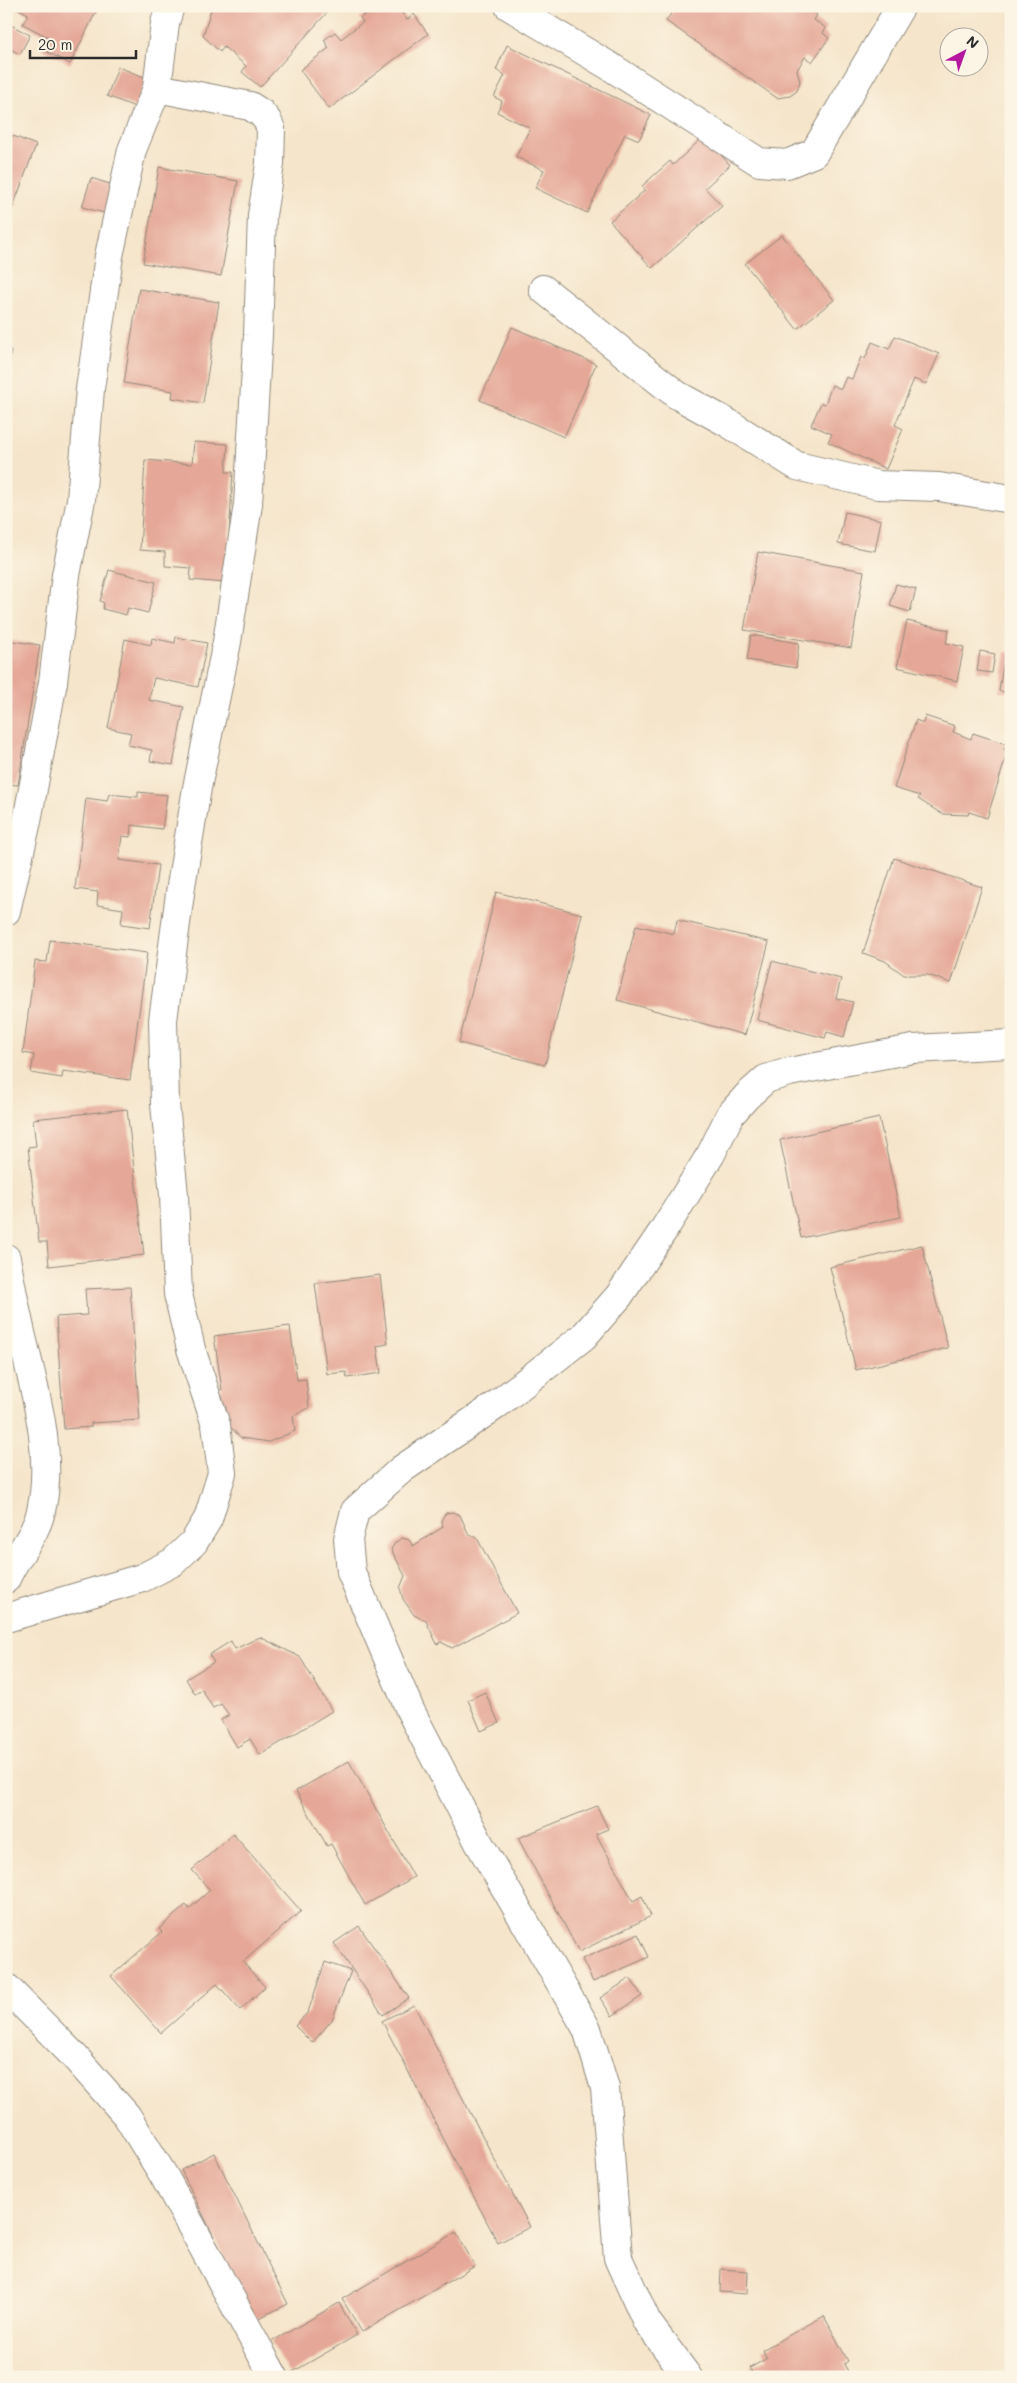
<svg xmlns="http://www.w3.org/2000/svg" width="1017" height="2383" font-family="Mali,sans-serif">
  <rect width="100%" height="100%" fill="#fcf5e5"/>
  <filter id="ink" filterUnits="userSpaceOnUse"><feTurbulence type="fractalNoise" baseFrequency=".02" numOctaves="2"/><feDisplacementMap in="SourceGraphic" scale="10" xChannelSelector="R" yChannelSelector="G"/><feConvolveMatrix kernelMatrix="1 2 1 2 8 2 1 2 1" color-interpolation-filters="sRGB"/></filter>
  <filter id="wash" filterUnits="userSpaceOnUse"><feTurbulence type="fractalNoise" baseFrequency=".0096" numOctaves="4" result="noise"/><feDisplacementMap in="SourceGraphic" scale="20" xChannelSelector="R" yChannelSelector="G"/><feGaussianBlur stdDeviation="1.12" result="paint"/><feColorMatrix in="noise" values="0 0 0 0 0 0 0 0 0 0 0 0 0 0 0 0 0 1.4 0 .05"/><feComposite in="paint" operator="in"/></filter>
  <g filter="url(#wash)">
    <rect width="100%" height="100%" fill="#f5e5cb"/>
    <g id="blocks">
      <!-- building -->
      <path fill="#e5a797" d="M13,6h86l-29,58 -28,-15 6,-12 -25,-13 5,-10z
        M212,6h121l-73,81 -18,-15 4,-6 -22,-19 -4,5 -17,-16z
        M383,6h14l10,14 7,-6 14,20 -99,75 -29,-39 29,-22 -5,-8 11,-8 6,7 22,-17 -3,-4 14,-10 3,3z
        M676,6h129l12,9 -3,5 12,8 -3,5 6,5 -17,24 -7,-5 -8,13 3,12 -3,9 -7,5 -13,2 -111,-77z
        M9,24l21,11 -10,19 -14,-7v-17z
        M507,45l144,70 -12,25 -14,-6 -38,79 -52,-25 9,-18 -28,-13 14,-29 -33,-16 5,-11 -8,-4 11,-22 -9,-5z
        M118,67l29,11 -12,29 -28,-11z
        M6,133l30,12 -30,81z
        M704,136l26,29 -25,23 17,18 -70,62 -42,-47 35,-31 -3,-4 28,-25 3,4z
        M159,167l79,14 -17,95 -78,-13z
        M91,178l22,7 -9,28 -22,-6z
        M782,235l52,65 -37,29 -52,-65z
        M139,289l80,13 -16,101 -31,-5 1,-7 -49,-8z
        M512,327l84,37 -32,73 -84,-37z
        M895,336l44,18 -13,30 -12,-5 -19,46 8,4 -17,40 -58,-27 4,-8 -21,-9 10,-22 4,1 7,-19 9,4 5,-12 6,2 9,-22 4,2 7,-17 17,7z
        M6,350h5l-2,18 -3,-1z
        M194,442l34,2 -2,28h7l-7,111 -36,-3 1,-12 -26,-2v-14l-25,-2 5,-90 47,4z
        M845,512l36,8 -6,31 -37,-7z
        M758,552l106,19 -13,77 -107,-18z
        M109,570l47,12 -8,31 -20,-5 -2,7 -23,-6 1,-6 -4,-2z
        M896,584l20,5 -6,23 -20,-6z
        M907,621l42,9 -3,13 18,4 -7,34 -60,-14z
        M751,635l48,8 -3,25 -49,-8z
        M176,637l31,6 -9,44 -44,-9 -5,22 35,7 -11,58 -23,-4 2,-11 -24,-5 3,-12 -23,-5 17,-89 26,6 1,-7 23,5z
        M6,640l34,5 -22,140 -12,-1z
        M980,651l15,3 -3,19 -15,-2z
        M1005,652l6,1v40l-12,-2z
        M925,716l30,10 -2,6 18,7 2,-6 33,11 -2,6 4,1 -21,67 -18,-6 -1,3 -26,-1 -24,-15 2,-3 -26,-8 22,-68 7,3z
        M138,792l29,3 -5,34 -31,-4 -1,12 -8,-1 -3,24 39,5 -8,63 -29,-4 2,-15 -26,-4 1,-13 -23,-3 11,-91 21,3 2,-7 29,3z
        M894,858l88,29 -31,96 -23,-8h-24l-19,-14 -22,-8z
        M496,892l86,22 -37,151 -86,-22z
        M677,920l92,22 -24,93 -128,-35 19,-75 38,9z
        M50,940l97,13 -17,127 -67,-9 -1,7 -31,-5 3,-18 -11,-2 12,-92 12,1z
        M772,961l69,18 -5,19 17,4 -9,35 -17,-5 -2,6 -68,-18z
        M127,1109l17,146 -95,11 -2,-24h-8l-11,-95 8,-1 -3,-27z
        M879,1118l22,99 -100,21 -21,-98z
        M922,1245l26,103 -92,22 -26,-103z
        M380,1275l8,69 -11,2 4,27 -34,5 -1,-6 -19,2 -12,-91z
        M130,1287l10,133 -49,3v4l-27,2 -8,-112 31,-2 -2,-26z
        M290,1326l7,54 9,-1 3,29 -16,8 2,15 -26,11 -28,-4 -20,-21 -5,-26 6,-1 -8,-54z
        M453,1512l7,3 9,20 7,1 41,77 -65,35 -11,-6 -4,2 -11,-23 -12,-6 -11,-16 -3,-11 5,-12 -14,-27 5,-7 6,-4 7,2 4,6 30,-19 -2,-7 5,-7z
        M260,1637l40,20 32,54 -72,44 -10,-16 -13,8 -16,-27 8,-5 -8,-11 -8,4 -11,-18 -7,4 -9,-15 28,-17 -5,-7 22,-14 4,8z
        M485,1692l14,31 -18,8 -13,-31z
        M349,1761l65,116 -49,28 -34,-61 -4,2 -31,-55z
        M597,1806l11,23 -12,5 37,67 9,-5 9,20 -72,36 -61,-114z
        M233,1834l68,77 -58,51 22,25 -25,23 -23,-26 -56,49 -50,-57 51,-44 -3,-3 27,-24 3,4 21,-19 -18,-20z
        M359,1926l50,72 -26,17 -49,-72z
        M638,1934l11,23 -56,25 -11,-23z
        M325,1962l26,9 -19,49 -20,23 -17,-17 13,-14z
        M630,1978l12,18 -30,20 -12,-18z
        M414,2005l116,222 -32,16 -116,-222z
        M214,2153l74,151 -33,16 -74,-150z
        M456,2232l19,34 -113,66 -20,-33z
        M721,2269l27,2 -1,23 -27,-2z
        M339,2303l18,32 -68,39 -18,-32z
        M824,2316l24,45 -4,3 7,13h-97l-4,-9 17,-10 -5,-8z"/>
    </g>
  </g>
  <g filter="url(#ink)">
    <use href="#blocks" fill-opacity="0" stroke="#90887b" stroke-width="1"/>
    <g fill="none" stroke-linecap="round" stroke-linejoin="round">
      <defs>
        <path id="minor" d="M509,6l102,61 148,95 28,2 27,-11 87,-147
          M543,289l134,106 51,28 69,43 81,19 61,2 72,12
          M6,911l21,-90 26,-139 13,-107 15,-75 9,-111 19,-133 23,-106 25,-62 8,-65 5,-17
          M6,1258c5,27 10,53 16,79 13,55 32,117 19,174 -6,27 -26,45 -35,68
          M6,1618l136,-40 31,-16 21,-20 14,-23 14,-46 -6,-48 -25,-76 -13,-55 -4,-99 -9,-91 -2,-84 18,-134 16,-98 30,-146 21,-138 10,-169 4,-120 8,-51 1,-35 -4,-9 -6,-7 -11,-7 -93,-18
          M6,1987l68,69 53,60 37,60 110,201
          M688,2377l-41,-55 -29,-64 -13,-170 -18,-59 -108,-186 -69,-133 -59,-138 -3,-33 7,-28 47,-42 93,-63 88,-69 36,-41 44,-65 48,-77 19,-39 17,-19 19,-17 23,-7 124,-23 98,-5"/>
      </defs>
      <!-- minor casing -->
      <use href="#minor" stroke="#90887b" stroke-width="30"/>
      <!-- minor -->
      <use href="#minor" stroke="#fff" stroke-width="28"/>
    </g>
  </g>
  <!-- margin -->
  <rect width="1017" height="2383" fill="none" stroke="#fcf5e5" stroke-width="25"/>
  <!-- north arrow -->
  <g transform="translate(964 52) rotate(41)"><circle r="24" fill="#fcf5e5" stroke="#a8a49b"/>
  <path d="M0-4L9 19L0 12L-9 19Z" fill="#b5179e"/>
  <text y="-8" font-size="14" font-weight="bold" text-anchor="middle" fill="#2b2b2b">N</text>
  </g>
  <!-- scale -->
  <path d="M30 50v8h106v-8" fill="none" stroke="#2b2b2b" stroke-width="2.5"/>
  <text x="38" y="50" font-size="15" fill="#2b2b2b" stroke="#fcf5e5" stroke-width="4" paint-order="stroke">20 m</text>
</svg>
